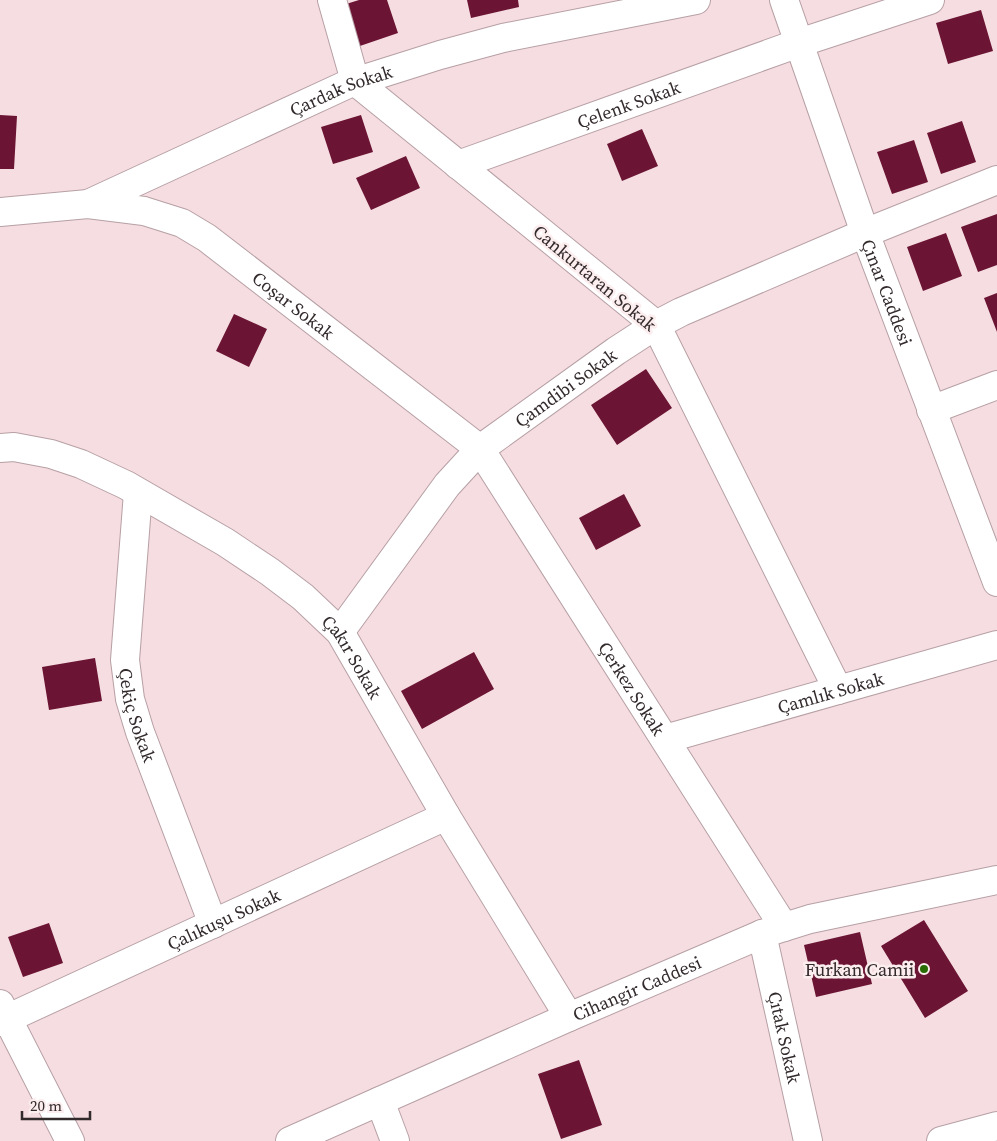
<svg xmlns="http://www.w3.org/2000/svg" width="997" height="1141" font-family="'Source Serif 4',serif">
  <rect width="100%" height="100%" fill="#f5dde1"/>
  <!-- building -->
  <path fill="#6b1433" d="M359,0h28l11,33 -41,14 -14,-42z
    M467,0h51l1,7 -48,11z
    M981,10l12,41 -45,13 -12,-41z
    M0,115l17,1 -3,53h-14z
    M361,115l12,37 -40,12 -12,-37z
    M962,121l14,41 -35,12 -14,-41z
    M642,129l16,37 -36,15 -15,-37z
    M914,140l14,42 -36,12 -15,-42z
    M406,156l14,32 -49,22 -15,-32z
    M997,214v51l-19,7 -17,-45z
    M946,233l16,43 -39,15 -16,-44z
    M997,293v39l-13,-34z
    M234,314l33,15 -18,38 -33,-16z
    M646,369l26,39 -55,37 -26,-40z
    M624,494l17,32 -45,24 -17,-32z
    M474,652l20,37 -72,40 -21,-38z
    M95,658l7,43 -53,9 -7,-43z
    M924,920l44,71 -43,27 -44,-72z
    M49,923l14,40 -40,14 -15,-40z
    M860,932l12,52 -56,13 -12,-52z
    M579,1060l23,65 -41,14 -23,-65z"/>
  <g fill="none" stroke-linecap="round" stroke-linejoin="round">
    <defs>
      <g id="minor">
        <path d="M332,0l23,81 301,244 182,365"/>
        <path id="s1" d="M784,0l81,233 132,349"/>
        <path id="s2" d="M458,165l341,-122 131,-43"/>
        <path id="s3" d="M88,204l56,7 38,12 25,15 273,211 304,478"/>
        <path id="s4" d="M0,212l88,-8 260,-120 92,-29 63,-17 193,-38"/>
        <path d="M931,410l66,-25"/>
        <path id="s5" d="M0,448l14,-1 37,7 30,10 45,21 99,57 45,30 33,25 37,35 106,184 123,201"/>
        <path id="s6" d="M138,493l-13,167 5,39 10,33 73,192"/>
        <path id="s7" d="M340,632l107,-147 33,-36 136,-98 40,-26 25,-13 184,-79 132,-53"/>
        <path id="s8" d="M665,739l332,-94"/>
        <path id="s9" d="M762,934l46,207"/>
        <path d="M0,1004l70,137"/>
        <path id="s10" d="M0,1022l446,-206"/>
        <path d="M380,1101l15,40"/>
        <path id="s11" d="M290,1141l279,-124 193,-83 48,-15 187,-39"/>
        <path d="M941,1141l56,-15"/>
      </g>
    </defs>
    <!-- minor casing -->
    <use href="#minor" stroke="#b7a0a5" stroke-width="30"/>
    <!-- minor -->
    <use href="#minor" stroke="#fff" stroke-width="28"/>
  </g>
  <!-- markers -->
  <circle fill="#286b02" stroke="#fcedef" stroke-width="2" cx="924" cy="969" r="5"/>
  <g text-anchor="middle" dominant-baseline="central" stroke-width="5" stroke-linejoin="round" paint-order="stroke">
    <!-- street labels -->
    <g font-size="18" fill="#332a2b" stroke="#fcedef">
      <text stroke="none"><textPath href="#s4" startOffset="366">Çardak Sokak</textPath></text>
      <text stroke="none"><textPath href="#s2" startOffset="181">Çelenk Sokak</textPath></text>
      <text transform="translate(595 278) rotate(40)">Cankurtaran Sokak</text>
      <text stroke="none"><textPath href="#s1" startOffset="310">Çınar Caddesi</textPath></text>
      <text stroke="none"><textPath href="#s3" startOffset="235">Coşar Sokak</textPath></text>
      <text stroke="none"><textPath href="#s7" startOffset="336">Çamdibi Sokak</textPath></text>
      <text stroke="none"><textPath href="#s5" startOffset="421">Çakır Sokak</textPath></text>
      <text stroke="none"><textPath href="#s3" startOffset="754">Çerkez Sokak</textPath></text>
      <text stroke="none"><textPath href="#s8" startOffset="172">Çamlık Sokak</textPath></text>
      <text stroke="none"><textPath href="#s6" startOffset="224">Çekiç Sokak</textPath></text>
      <text stroke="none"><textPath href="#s10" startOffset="246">Çalıkuşu Sokak</textPath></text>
      <text stroke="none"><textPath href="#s11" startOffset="379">Cihangir Caddesi</textPath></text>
      <text stroke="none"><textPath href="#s9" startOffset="106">Çıtak Sokak</textPath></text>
    </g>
    <!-- poi labels -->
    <g font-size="18" fill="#332a2b" stroke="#fcedef" text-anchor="end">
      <text x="914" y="969">Furkan Camii</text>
    </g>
  </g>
  <!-- scale -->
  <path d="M22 1111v8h68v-8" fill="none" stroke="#332a2b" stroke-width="2.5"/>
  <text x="30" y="1111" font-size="15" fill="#332a2b" stroke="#fcedef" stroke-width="4" paint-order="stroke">20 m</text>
</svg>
